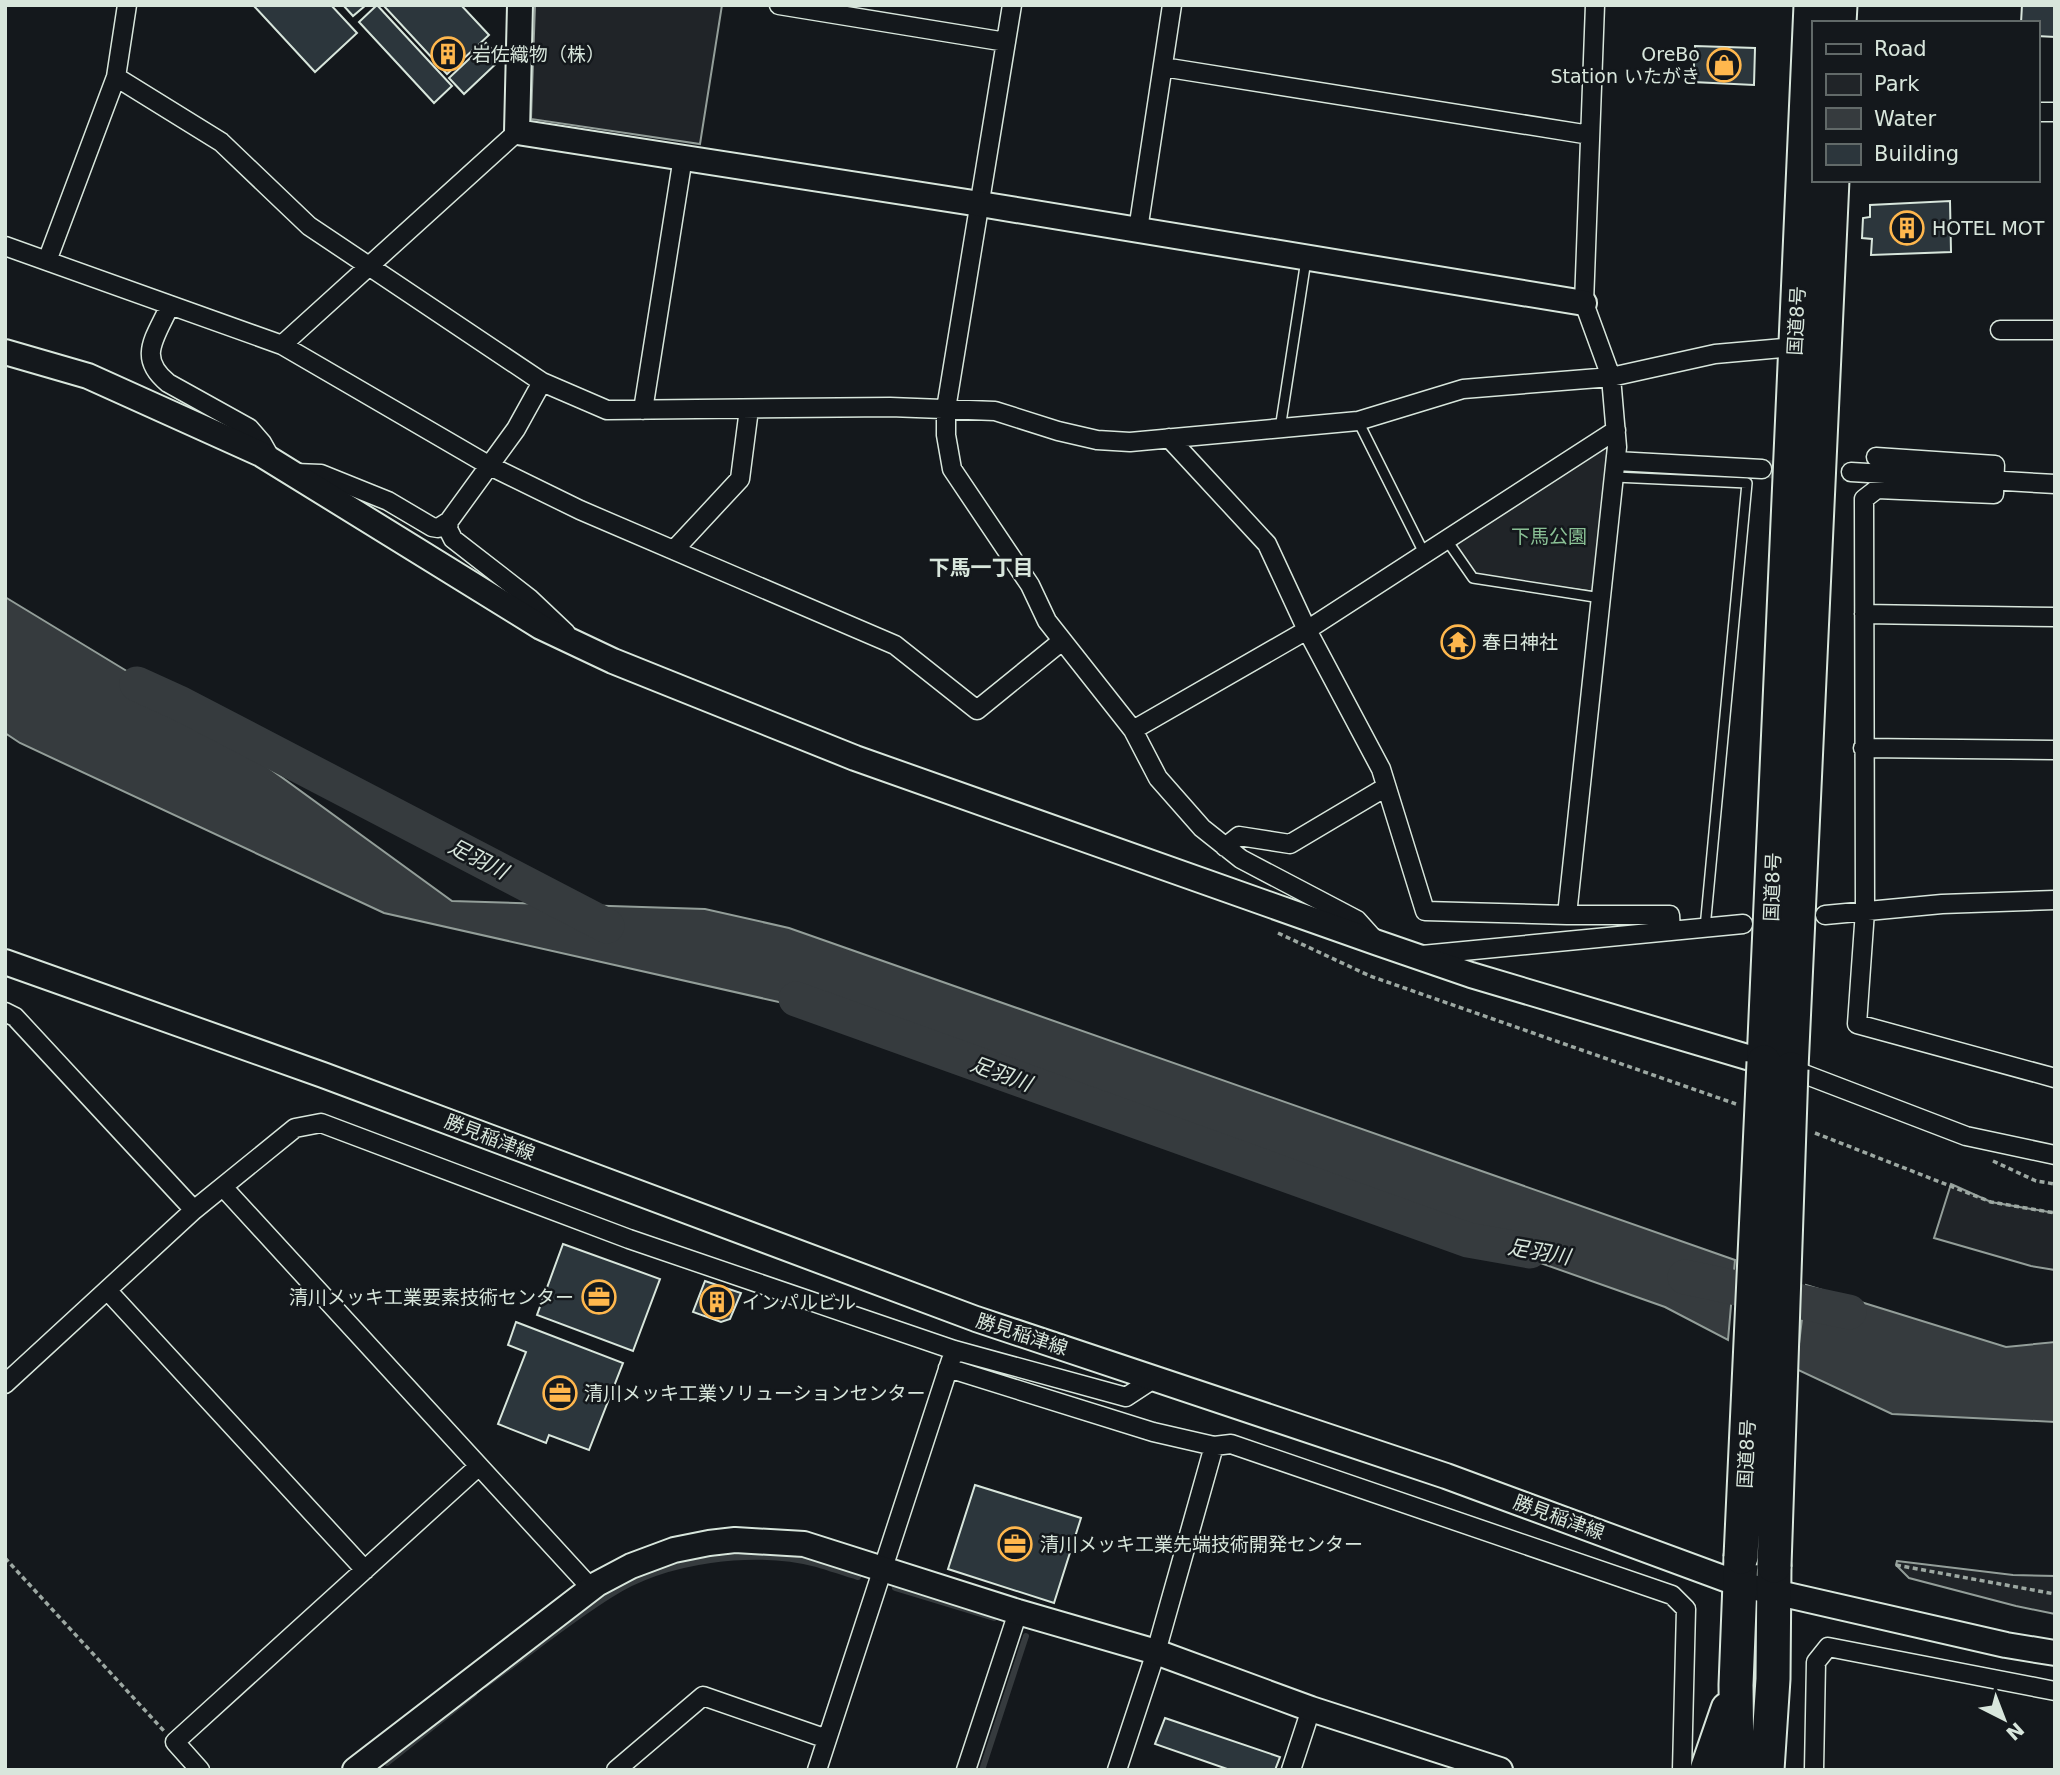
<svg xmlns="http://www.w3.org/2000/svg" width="2060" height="1775" font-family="'DejaVu Sans','Noto Sans JP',sans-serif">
  <rect width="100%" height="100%" fill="#14181c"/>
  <!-- green -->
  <path fill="#202428" stroke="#939e99" stroke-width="2" d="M535,5h187l-22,139 -169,-25z
    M1608,442l-12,150 -121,-16 -23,-37z
    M1951,1184l40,18 64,11v57l-24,-4 -97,-28z
    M1897,1561l116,14 42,1v38l-39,-8 -107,-28 -13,-13z"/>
  <!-- water -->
  <path fill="#363b3e" stroke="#939e99" stroke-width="2" d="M5,597l176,107 271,197 253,8 84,19 946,332 -7,80 -63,-33 -824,-291 -457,-103 -364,-170 -15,-10z
    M1806,1285l200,62 49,-5v80l-163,-8 -96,-45z"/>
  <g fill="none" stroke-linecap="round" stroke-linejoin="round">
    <!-- stream -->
    <path stroke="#363b3e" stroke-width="6" d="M895,1588l99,30
      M485,1685c42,-30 82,-63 125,-90 55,-36 144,-47 207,-31 14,4 27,9 41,13
      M387,1763l87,-69
      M982,1770l44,-134"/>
    <!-- river -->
    <path stroke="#363b3e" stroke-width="35" d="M137,684l44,20 426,222
      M796,999l672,241 62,11
      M1685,1277l164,35"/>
  </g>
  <!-- building -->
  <path fill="#2c363c" stroke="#d8e6dc" stroke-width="2" d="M253,5h78l26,28 -42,39z
    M343,5h23l-13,11z
    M377,5l75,81 -18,17 -75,-81z
    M383,5h78l28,30 -42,39z
    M2022,5h33v32l-18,-1v-13h-16z
    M486,43l15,16 -37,35 -15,-16z
    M1695,46l60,2 -1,37 -61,-3z
    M1950,201l1,51 -80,3 1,-16 -10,-1 1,-20 7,-1v-12z
    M563,1244l97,35 -27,72 -96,-36z
    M705,1281l36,12 -11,26 -9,3 -28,-10z
    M516,1322l107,41 -34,87 -40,-15 -3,8 -48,-19 28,-72 -18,-7z
    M975,1485l106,33 -27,85 -106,-34z
    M1165,1718l115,39 -5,13h-45l-75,-26z"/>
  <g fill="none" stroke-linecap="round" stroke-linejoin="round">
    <!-- street-tunnel -->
    <path stroke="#313739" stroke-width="18" stroke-dasharray="18 9" stroke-linecap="butt" d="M1762,469l89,3"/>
    <defs>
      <path id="lane" d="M1358,421l66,132
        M1280,429l26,-169
        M1615,477l132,6 -42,445
        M1446,539l27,39 128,20"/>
      <path id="street" d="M779,5l227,37
        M1012,5l-66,404v26l6,34 78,116 17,36 86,109 25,48 44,50 39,31 116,61 18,20
        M1163,67l427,68
        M116,77l105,65 88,84 233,156 65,28 283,-3 105,4 63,20 39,9 33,2 228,-21 105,-32 148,-12 104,-23 80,-7
        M2037,112h18
        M1138,230l34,-225
        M5,246l277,99 208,121 90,44 315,135 82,65 85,-69
        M47,261l69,-184 11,-72
        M170,305c-14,32 -34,52 -2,78l81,45 13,15 9,16
        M2000,330h55
        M282,345l235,-213
        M542,382l-26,47 -67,92 -1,8 5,10 76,59 37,35
        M643,410l40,-253
        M1169,438l98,106 40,86 74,139 44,142 142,4h103l1,16
        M1876,457l119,8 -1,29 -117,-5 -13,10 1,412 -8,113 198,54
        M1616,461l146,8
        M1851,472l204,12
        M295,473l26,1 67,27 44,26 6,1 11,-7
        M674,550l66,-71 9,-70
        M1864,614l191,3
        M1133,730l174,-100 309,-200
        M1863,748l192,2
        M1225,847l14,-11 51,8 96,-57
        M1567,915l50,-468 -6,-70 -27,-74 11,-298
        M1825,915l117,-11 113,-4
        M1422,955l321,-31
        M5,1012l10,5 179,193
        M1791,1069l175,67 89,19
        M223,1187l368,401
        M107,1290l258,280
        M948,1368l205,64 61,14 17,-2 441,151 14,14 -4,161
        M5,1384l189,-174 101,-82 26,-5 308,116 325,111 172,47 29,-19
        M200,1770l-25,-28 304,-276
        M616,1770l87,-74 124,43
        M817,1770l134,-410
        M966,1770l52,-158
        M1117,1770l39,-118 58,-206
        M1291,1770l20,-61
        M1814,1770l2,-108 12,-15 227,44"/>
      <path id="secondary" d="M520,5l-3,127 463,72 604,99
        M5,352l83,24 173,78 280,173 72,34 242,97 523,185 93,32 293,87
        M5,962l318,113 653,244 470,157 293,108 267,61 49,8
        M355,1770l242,-186 34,-18 43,-16 35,-7 26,-3 69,4 214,68 138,40 155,57 189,61"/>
      <path id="highway" d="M1839,23l1,-18
        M1764,1062l47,-1057
        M1791,1069l41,-889
        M1707,1770l21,-61
        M1737,1770l-1,-85 5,-128
        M1767,1770l6,-91 1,-113"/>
    </defs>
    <!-- lane casing -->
    <use href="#lane" stroke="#d8e6dc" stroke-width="12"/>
    <!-- street casing -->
    <use href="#street" stroke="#d8e6dc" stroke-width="21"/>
    <!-- secondary casing -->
    <use href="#secondary" stroke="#d8e6dc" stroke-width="28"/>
    <!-- highway casing -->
    <use href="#highway" stroke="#d8e6dc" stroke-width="37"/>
    <!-- path -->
    <path stroke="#9da8a2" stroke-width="3.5" stroke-dasharray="5 3.5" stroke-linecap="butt" d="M1278,933l92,43 366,128
      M1815,1133l176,69 64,11
      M1993,1161l43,20 19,3
      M5,1558l159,173
      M1896,1565l159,29"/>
    <!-- lane -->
    <use href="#lane" stroke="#14181c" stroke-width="9"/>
    <!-- street -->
    <use href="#street" stroke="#14181c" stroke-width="18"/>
    <!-- secondary -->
    <use href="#secondary" stroke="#14181c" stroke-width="24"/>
    <!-- highway -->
    <use href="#highway" stroke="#14181c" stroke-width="33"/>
    <defs>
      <path id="highway-bridge" d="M1741,1557l23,-495
        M1774,1566l17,-497"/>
    </defs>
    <!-- highway-bridge casing -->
    <use href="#highway-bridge" stroke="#d8e6dc" stroke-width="37" stroke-linecap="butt"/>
    <!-- highway-bridge -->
    <use href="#highway-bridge" stroke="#14181c" stroke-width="33"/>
  </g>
  <!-- icons -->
  <defs>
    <symbol id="building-ring" viewBox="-11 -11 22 22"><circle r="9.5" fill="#14181c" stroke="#ffb74d" stroke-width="1.5"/><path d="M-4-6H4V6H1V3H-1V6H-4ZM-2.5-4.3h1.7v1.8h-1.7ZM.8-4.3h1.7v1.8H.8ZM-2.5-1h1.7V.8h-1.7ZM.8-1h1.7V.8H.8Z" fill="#ffb74d"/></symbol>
    <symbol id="shop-ring" viewBox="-11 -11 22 22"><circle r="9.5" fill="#14181c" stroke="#ffb74d" stroke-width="1.5"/><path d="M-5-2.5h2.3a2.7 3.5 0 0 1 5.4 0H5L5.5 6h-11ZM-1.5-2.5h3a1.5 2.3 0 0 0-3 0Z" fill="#ffb74d"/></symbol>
    <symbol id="temple-ring" viewBox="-11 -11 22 22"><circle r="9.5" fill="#14181c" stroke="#ffb74d" stroke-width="1.5"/><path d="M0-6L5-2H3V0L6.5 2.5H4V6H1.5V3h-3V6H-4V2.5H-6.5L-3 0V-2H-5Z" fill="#ffb74d"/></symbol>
    <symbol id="office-ring" viewBox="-11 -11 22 22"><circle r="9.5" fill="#14181c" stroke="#ffb74d" stroke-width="1.5"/><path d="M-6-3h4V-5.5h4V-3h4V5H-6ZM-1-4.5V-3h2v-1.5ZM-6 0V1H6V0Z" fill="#ffb74d"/></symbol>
  </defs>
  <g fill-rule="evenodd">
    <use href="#building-ring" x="429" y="35" width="38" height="38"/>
    <use href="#shop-ring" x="1705" y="46" width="38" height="38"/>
    <use href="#building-ring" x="1888" y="209" width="38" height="38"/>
    <use href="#temple-ring" x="1439" y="623" width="38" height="38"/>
    <use href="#office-ring" x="580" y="1278" width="38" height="38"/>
    <use href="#building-ring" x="698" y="1283" width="38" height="38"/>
    <use href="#office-ring" x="541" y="1374" width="38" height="38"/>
    <use href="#office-ring" x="996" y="1525" width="38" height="38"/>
  </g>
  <g text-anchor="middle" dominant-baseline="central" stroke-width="5" stroke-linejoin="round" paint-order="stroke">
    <!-- poi labels -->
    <g font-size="19" fill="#d8e6dc" stroke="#14181c" text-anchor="start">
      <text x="472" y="54">岩佐織物（株）</text>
      <text x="1700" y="54" text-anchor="end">OreBo<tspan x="1700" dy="22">Station いたがき</tspan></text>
      <text x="1932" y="228">HOTEL MOT</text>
      <text x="1482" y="642">春日神社</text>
      <text x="574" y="1297" text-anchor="end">清川メッキ工業要素技術センター</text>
      <text x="742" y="1302">インパルビル</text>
      <text x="584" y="1393">清川メッキ工業ソリューションセンター</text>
      <text x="1040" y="1544">清川メッキ工業先端技術開発センター</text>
    </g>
    <!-- street labels -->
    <g font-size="19" fill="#d8e6dc" stroke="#14181c">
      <text transform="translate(1796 321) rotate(-87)">国道8号</text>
      <text transform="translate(1772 887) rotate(-88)">国道8号</text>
      <text transform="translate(490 1137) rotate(21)">勝見稲津線</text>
      <text transform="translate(1022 1334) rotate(18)">勝見稲津線</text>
      <text transform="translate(1746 1454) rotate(-87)">国道8号</text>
      <text transform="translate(1559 1517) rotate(20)">勝見稲津線</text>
    </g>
    <!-- park labels -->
    <g font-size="19" fill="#8ac095" stroke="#14181c">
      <text x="1549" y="536">下馬公園</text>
    </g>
    <!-- neighbourhood labels -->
    <g font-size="21" font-weight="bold" fill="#d8e6dc" stroke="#14181c">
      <text x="981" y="568">下馬一丁目</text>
    </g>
    <!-- water labels -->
    <g font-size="21" font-style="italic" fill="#d8e6dc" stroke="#14181c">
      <text transform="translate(478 859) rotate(27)">足羽川</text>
      <text transform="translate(1001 1074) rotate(20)">足羽川</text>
      <text transform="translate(1539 1252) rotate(10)">足羽川</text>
    </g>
  </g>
  <!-- border -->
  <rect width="2060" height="1775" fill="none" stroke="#d8e6dc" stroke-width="14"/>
  <!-- legend -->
  <rect x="1812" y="21" width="228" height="161" fill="#14181c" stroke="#626a69" stroke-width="2"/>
  <rect x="1826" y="44" width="35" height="10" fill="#14181c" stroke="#626a69" stroke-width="2"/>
  <text x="1874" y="56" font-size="21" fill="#d8e6dc">Road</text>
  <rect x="1826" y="74" width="35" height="21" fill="#202428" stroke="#626a69" stroke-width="2"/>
  <text x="1874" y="91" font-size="21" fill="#d8e6dc">Park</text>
  <rect x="1826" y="108" width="35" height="21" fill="#363b3e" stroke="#626a69" stroke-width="2"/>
  <text x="1874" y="126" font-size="21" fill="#d8e6dc">Water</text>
  <rect x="1826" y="144" width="35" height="21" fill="#2c363c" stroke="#626a69" stroke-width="2"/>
  <text x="1874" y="161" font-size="21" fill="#d8e6dc">Building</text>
  <!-- north arrow -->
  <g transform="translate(2004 1719) rotate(138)" stroke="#14181c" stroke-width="5" paint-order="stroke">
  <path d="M0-5L12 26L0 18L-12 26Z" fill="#d8e6dc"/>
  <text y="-10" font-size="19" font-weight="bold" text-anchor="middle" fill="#d8e6dc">N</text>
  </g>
</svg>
